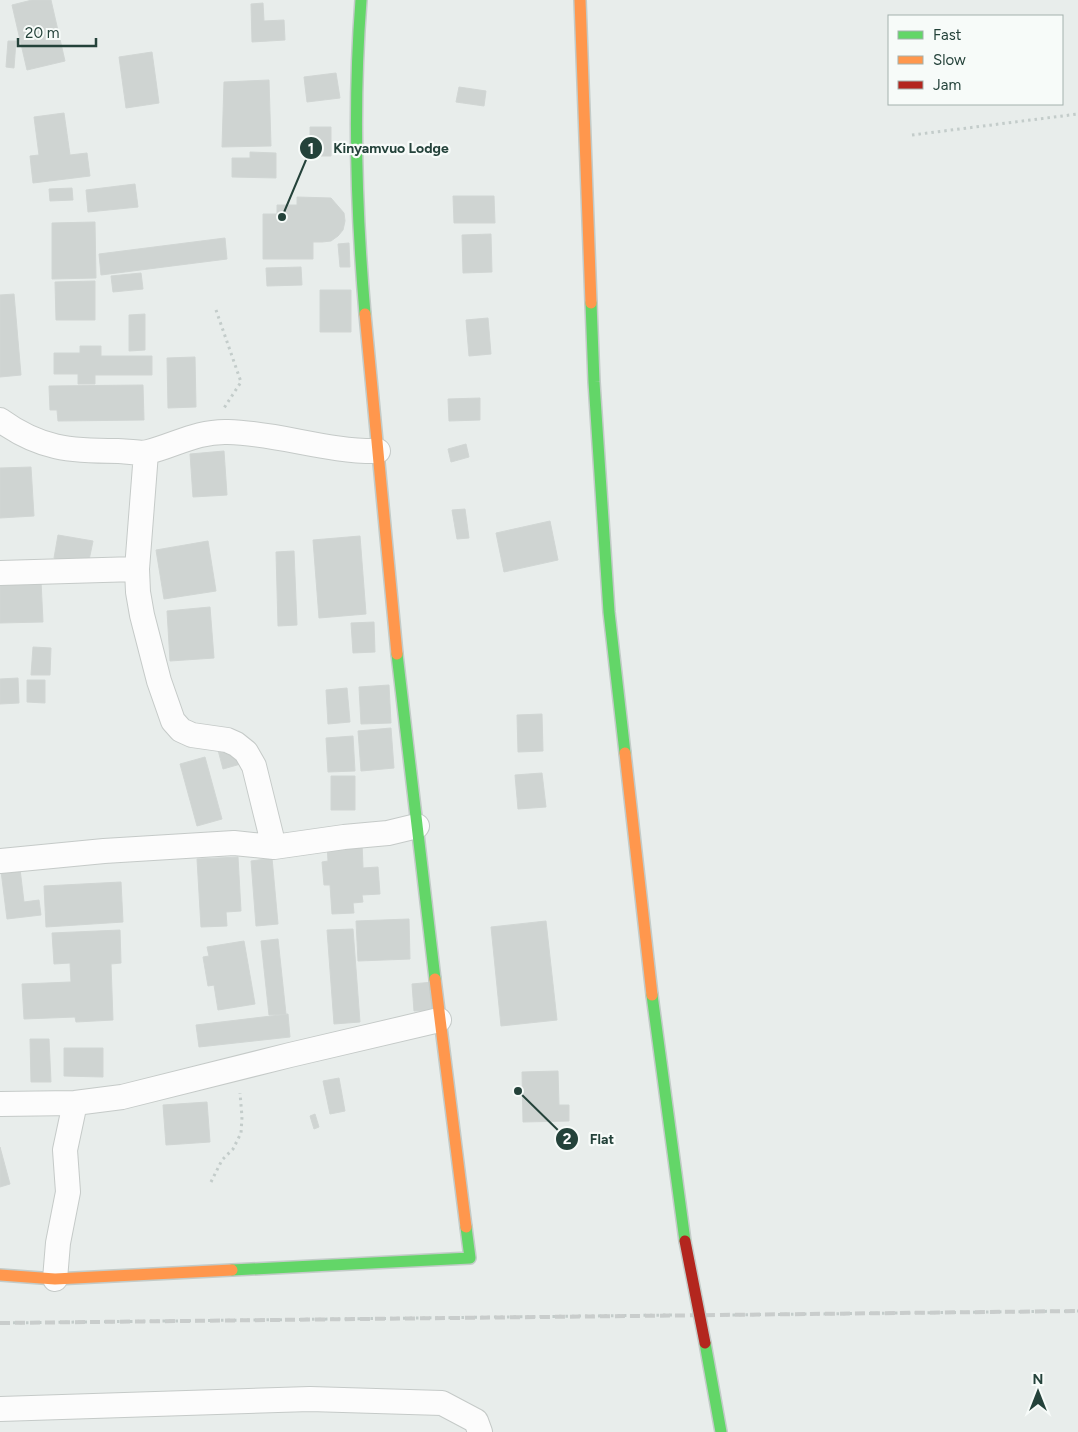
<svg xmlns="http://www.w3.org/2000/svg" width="1078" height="1432" font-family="Figtree,sans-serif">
  <rect width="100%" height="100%" fill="#e8edeb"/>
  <!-- building -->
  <path fill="#cfd4d2" stroke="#d1d6d4" d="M32,0h19l14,61 -38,9 -15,-65z
    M263,3l1,18 20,-1 1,20 -33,2 -1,-38z
    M8,41h8l-2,27 -8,-1z
    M152,52l7,51 -33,5 -7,-51z
    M336,73l4,25 -33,4 -3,-25z
    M269,80l2,66 -49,1 2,-65z
    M459,87l27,4 -2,15 -28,-4z
    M64,113l6,42 17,-2 3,23 -57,7 -3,-27 9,-1 -5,-38z
    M310,127h21v29h-21z
    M250,152l26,1v25l-44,-1v-19h18z
    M135,184l3,23 -50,5 -2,-22z
    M72,188l1,12 -23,1 -1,-12z
    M453,196h41l1,27h-41z
    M297,197l34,1 13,15 1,8 -2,9 -5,6 -7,5 -9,1h-9v17h-50v-45h14v-9h20z
    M95,222l1,56 -44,1v-56z
    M491,234l1,38 -29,1 -1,-38z
    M225,238l2,21 -126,16 -2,-21z
    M349,243l1,24h-10l-2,-23z
    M301,267l1,18 -35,1 -1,-18z
    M141,273l2,16 -30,3 -2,-16z
    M95,281v39h-39l-1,-38z
    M320,290h31v42h-31z
    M14,294l7,81 -21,2v-82z
    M145,314v36l-16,1v-36z
    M488,318l3,36 -22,2 -3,-36z
    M80,346h21v10h51v19h-57v9h-17v-10h-24v-21h26z
    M195,357l1,50 -28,1 -1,-50z
    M143,385l1,35 -86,1 -1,-11h-7l-1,-24z
    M480,398v22l-31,1 -1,-22z
    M466,444l3,13 -18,5 -3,-13z
    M224,451l3,44 -34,2 -3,-43z
    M31,467l3,49 -34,2v-50z
    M465,509l4,29 -12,1 -5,-29z
    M550,521l8,39 -54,12 -8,-39z
    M58,535l35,6 -5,24 -34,-7z
    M360,536l6,78 -47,4 -6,-78z
    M208,541l8,50 -52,8 -8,-49z
    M294,551l3,74 -19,1 -2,-74z
    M41,581l2,41 -43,1v-41z
    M210,607l4,51 -44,3 -3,-50z
    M374,622l1,30 -22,1 -2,-30z
    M33,647l18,1 -1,27h-19z
    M18,678l1,25 -19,1v-25z
    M27,680h18v23l-18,-1z
    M389,685l2,38 -30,1 -2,-37z
    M347,688l3,34 -22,2 -2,-34z
    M542,714l1,37 -25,1 -1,-37z
    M391,728l3,40 -33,3 -3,-40z
    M353,736l2,35 -27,1 -2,-34z
    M239,745l5,18 -21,6 -5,-19z
    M205,757l17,62 -25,7 -17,-62z
    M542,773l4,34 -28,2 -3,-34z
    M331,776h24v34h-24z
    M362,842l1,26 15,-1 2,27 -18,1 1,7 -10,1 1,10 -22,1 -2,-29h-6l-2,-23 6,-1 -1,-17z
    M238,857l3,54 -15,1 1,14 -26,1 -4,-68z
    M272,858l6,66 -22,2 -5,-65z
    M20,869l4,33 15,-2 2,15 -34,4 -6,-48z
    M121,882l2,40 -77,5 -2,-41z
    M409,919l1,40 -52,2 -2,-40z
    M546,921l11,99 -56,6 -10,-99z
    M353,929l7,93 -26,2 -7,-94z
    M120,930l1,33 -10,1 2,56 -37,2 -1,-5 -51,2 -2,-35 49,-2 -1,-19 -16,1 -2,-31z
    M278,939l8,75 -17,1 -8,-74z
    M244,941l11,63 -37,6 -4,-25 -6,1 -5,-29 6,-1 -2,-9z
    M433,982l2,28 -21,1 -2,-27z
    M288,1014l2,23 -91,10 -3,-22z
    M30,1039h19l2,43h-20z
    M64,1048h39v29l-39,-1z
    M558,1071l1,34h10v16l-46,1 -1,-50z
    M339,1078l6,33 -15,3 -7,-33z
    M207,1102l3,40 -44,3 -3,-40z
    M315,1114l4,13 -5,2 -4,-13z
    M0,1147l10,37 -10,3z"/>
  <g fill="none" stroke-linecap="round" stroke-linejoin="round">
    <defs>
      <path id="street" d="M0,420c40,29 70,31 118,31 8,0 22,3 30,1 28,-7 49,-21 80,-20 50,1 99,20 150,19
        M146,453l-9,116 1,23 4,23 17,66 14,40 8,9 11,5 35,5 9,4 10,8 8,14 20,81
        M0,573l137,-4
        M0,861l104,-10 130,-8 40,4 70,-10 44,-4 29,-7
        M0,1104l75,-1 47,-6 168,-42 149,-35
        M55,1279l3,-36 10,-51 -3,-42 10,-47
        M0,1409l310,-10 132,4 34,18 4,11"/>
      <path id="fast" d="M361,0c-8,105 -5,209 4,314
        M591,303l3,79 15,230 16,141
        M397,654l38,325
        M652,995l33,246
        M232,1270l238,-12 -4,-31
        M705,1343l16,89"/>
      <path id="slow" d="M580,0l11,303
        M365,314l32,340
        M625,753l27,242
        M435,979l31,248
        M0,1275l55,4 177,-9"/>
    </defs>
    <!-- street casing -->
    <use href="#street" stroke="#c5cac8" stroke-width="26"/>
    <!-- fast casing -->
    <use href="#fast" stroke="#c3cbc8" stroke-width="14"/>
    <!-- slow casing -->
    <use href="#slow" stroke="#c3cbc8" stroke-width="14"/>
    <!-- path -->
    <path stroke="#c3ccca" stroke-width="3" stroke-dasharray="2.5 4" stroke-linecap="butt" d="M912,135l166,-21
      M216,310l25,72 -17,26
      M211,1182l11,-22 11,-11 8,-16 1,-16 -2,-24
      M726,1315l352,-4
      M0,1323l672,-8"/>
    <!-- street -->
    <use href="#street" stroke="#fcfcfc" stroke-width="24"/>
    <!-- fast -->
    <use href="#fast" stroke="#63d668" stroke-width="11"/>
    <!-- slow -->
    <use href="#slow" stroke="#ff974d" stroke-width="11"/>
    <!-- rail -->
    <path stroke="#c9cdcc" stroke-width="4" stroke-dasharray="10 5" stroke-linecap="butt" d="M0,1323l1078,-12"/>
    <defs>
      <path id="jam-bridge" d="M685,1241l20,102"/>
    </defs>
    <!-- jam-bridge casing -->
    <use href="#jam-bridge" stroke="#c3ccc9" stroke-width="14" stroke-linecap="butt"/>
    <!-- jam-bridge -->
    <use href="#jam-bridge" stroke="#b3261e" stroke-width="11"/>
  </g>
  <!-- callouts -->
  <path fill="none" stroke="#24423a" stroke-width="2" d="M282 217L311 148M518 1091L567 1139"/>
  <g fill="#24423a" stroke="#f7fbf9" stroke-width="2">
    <circle cx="282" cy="217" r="5"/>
    <circle cx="518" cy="1091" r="5"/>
    <circle cx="311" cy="148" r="12"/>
    <circle cx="567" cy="1139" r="12"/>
  </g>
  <g font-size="15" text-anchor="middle" font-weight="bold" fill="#fff">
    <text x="311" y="154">1</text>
    <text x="567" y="1144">2</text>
  </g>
  <g font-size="14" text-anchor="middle" font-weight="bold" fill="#24423a" stroke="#f7fbf9" stroke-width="4.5" stroke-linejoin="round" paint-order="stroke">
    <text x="391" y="153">Kinyamvuo Lodge</text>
    <text x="602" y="1144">Flat</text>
  </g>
  <!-- legend -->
  <rect x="888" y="15" width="175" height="90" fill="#f7fbf9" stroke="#a3b1ad"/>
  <rect x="898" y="31" width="25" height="8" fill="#63d668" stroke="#a3b1ad"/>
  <text x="933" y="40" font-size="15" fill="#24423a">Fast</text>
  <rect x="898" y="56" width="25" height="8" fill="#ff974d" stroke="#a3b1ad"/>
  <text x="933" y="65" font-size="15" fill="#24423a">Slow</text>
  <rect x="898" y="81" width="25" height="8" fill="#b3261e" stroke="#a3b1ad"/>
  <text x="933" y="90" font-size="15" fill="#24423a">Jam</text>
  <!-- north arrow -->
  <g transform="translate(1038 1392)" stroke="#f7fbf9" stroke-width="4" paint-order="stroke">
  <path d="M0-4L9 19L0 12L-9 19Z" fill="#24423a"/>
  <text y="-8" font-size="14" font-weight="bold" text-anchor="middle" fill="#24423a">N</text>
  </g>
  <!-- scale -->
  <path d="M18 38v8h78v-8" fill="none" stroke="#24423a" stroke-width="2.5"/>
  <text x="25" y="38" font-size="15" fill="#24423a" stroke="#f7fbf9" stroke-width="4" paint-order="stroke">20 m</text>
</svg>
